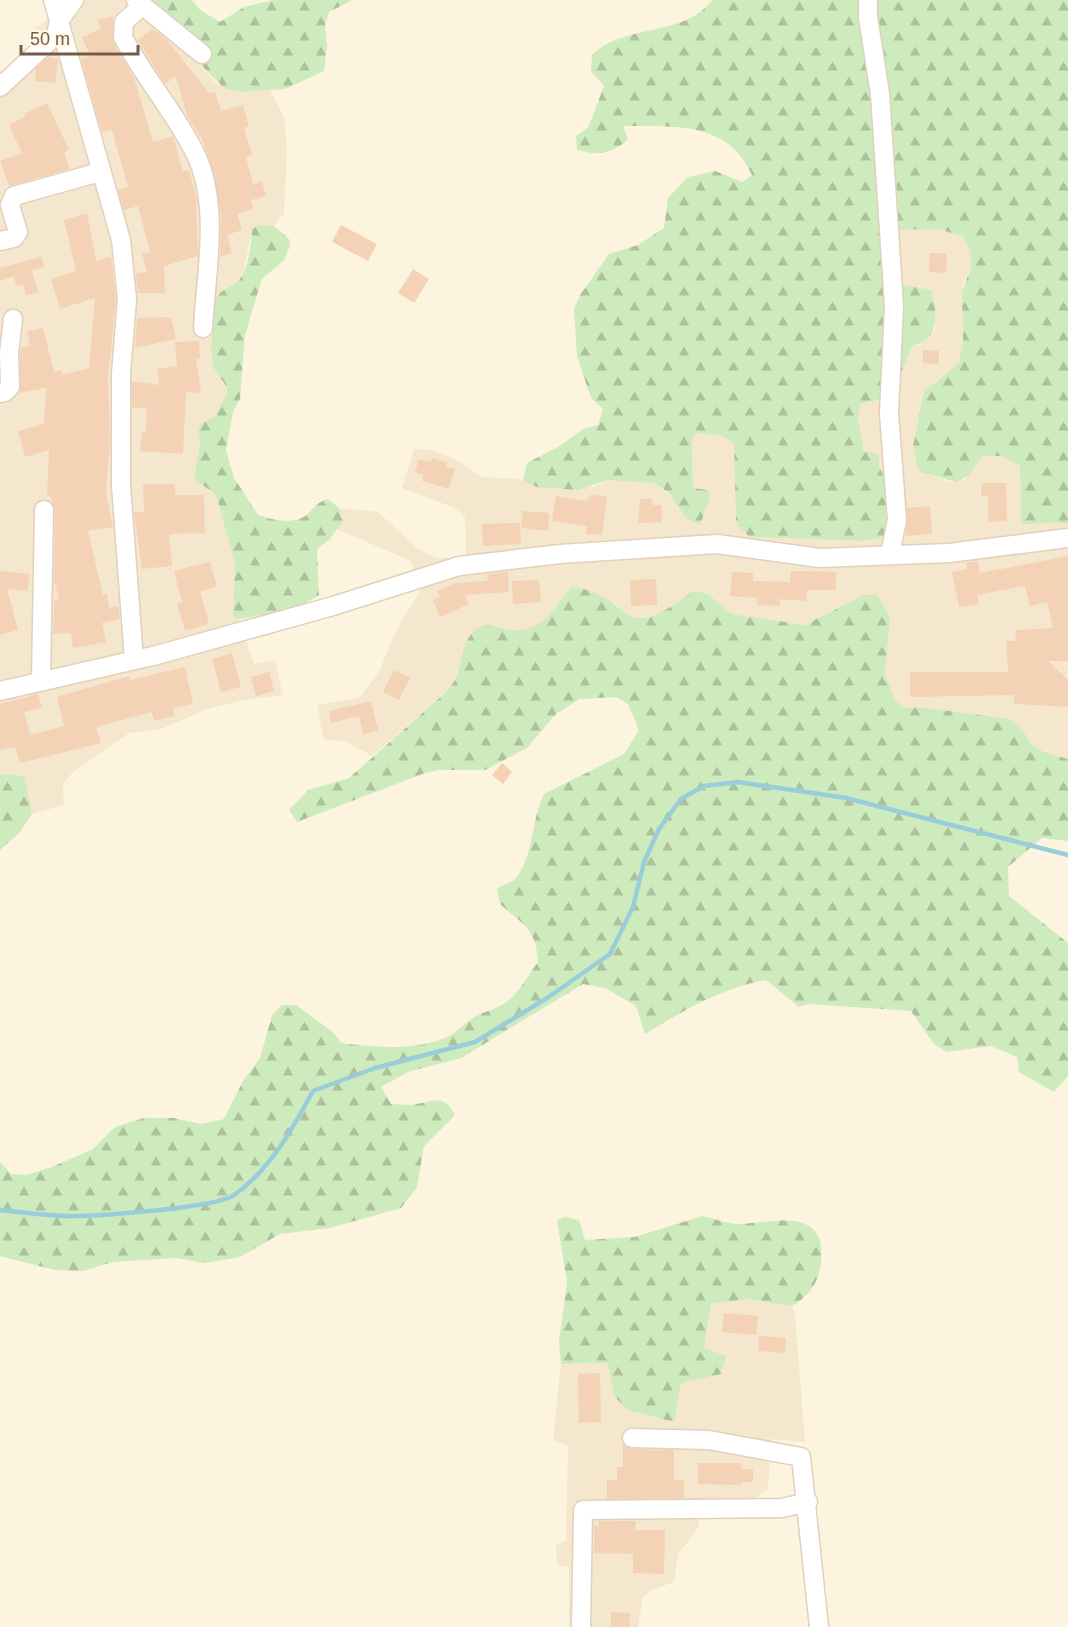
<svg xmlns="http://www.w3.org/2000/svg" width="1068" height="1627" font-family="Helvetica,sans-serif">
  <defs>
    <pattern id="forest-firs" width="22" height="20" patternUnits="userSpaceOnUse" patternTransform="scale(1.5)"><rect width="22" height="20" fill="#ceebbe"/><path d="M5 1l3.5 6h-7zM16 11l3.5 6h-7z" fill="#acc19c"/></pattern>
  </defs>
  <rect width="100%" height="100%" fill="#fdf4e0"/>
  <!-- residential -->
  <path fill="#f5e6ce" d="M63,0h79l23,29 52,55 23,8 30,-2 14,27 3,33 -3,63 -10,13 -16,-1 -6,4 -9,45 -5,7 -21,13 -6,53 3,22 13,18v8l-13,22 -13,6 -3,6 2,8 -5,35v8l18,12 4,6 18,66 -2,52 6,3 15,45 21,-4 8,35 -39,5 -37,9 -46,20 -32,4 -57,40 -9,11 1,21 -32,9 -9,-38 -23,-2v-695l38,-35 -7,-12 22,-17z
    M938,229l23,7 8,12 3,16 -9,21 -1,71 -7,13 -20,12 -21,58 2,21 7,13 27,9 14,-2 18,-24h19l19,10 1,58 47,-1v236l-24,-7 -13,-8 -7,-12 -14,-13 -89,-12 -14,1 -12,-7 -10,-28 5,-57 -27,-21 -58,30 -73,-11 -24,-20 -64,26 -14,-2 -16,-15 -14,-6 -43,8 -8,12 -12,10 -15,5 -29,-7 -31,29 -8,29 -10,11 -72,62 -27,-15 -21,-1 -7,-35 42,-7 19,-24 19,-45 22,-36 -8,-32 -74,-32 6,-8 -4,-13 39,4 39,36 19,10h30l-1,-41 -10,-9 -53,-20 12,-39 19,1 25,11 24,16 35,2 20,8h56l14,-7 17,-1 31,4 20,17 18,-12 -1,-50 5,-5 25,3 12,7 16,94 111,4 31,-4v-49l-12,-19 -3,-15 -13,-3 -6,-32 2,-15 22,-5 19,-25 11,-28 8,-1 15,-16 -3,-39 -32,-6 -4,-54z
    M745,1299l47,7 3,9 10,127 -34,-3 -3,50 -15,10 -49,1 -7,30 -19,24 -4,28 -22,8 -9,7 -5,30h-69v-60l-12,-2 -1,-21 10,-3 2,-95 -15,-6 8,-76 47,-1 6,33 107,-22 -17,-26 7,-44z"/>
  <!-- forest -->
  <path fill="url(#forest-firs)" d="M142,0h50l8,10 20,12 24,-15 28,-7h80l-23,12 -4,13 2,21 -3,25 -39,18 -45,3 -16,-4 -59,-59z
    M712,0h356v523l-47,1 -1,-58 -19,-10h-19l-13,19 -12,7 -34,-9 -5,-5 -5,-22 11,-54 35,-29 4,-22 -1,-49 10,-28 -3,-16 -7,-12 -24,-7 -42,1 4,54 32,6c5,24 8,49 -20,56l-11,28 -19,25 -22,5 -2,14 6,33 14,3 2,15 12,19 1,49 -32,4 -111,-4 -11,-10 -3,-7 -2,-77 -12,-7 -25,-3 -5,5 1,50 15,2 2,8 -10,27 -13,-6 -17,-25 -15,-11 -48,-3 -29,10 -41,-3 -14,-6 4,-18 33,-17 23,-17 15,-4 5,-16 -12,-11 -14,-42 -3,-47 6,-14 29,-41 29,-9 26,-17 4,-30 20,-21 27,-6 27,11 10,-7c-23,-54 -79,-49 -129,-49l5,13c-15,15 -30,17 -51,11l-1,-14 12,-8 16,-42 -13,-15 1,-16c32,-32 92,-17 120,-55z
    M258,225l16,1 15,13 1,7 -6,14 -22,19 -2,6 -15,50 -5,64 -7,13 -7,38 8,28 24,37c15,5 37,11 51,-2 6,-7 9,-11 19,-14l11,9 4,13 -14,19 -12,9 2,47 -30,14 -50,9 -6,-2 2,-53 -18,-66 -4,-6 -18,-12c-1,-17 8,-34 3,-51l3,-6 13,-6 13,-23v-7l-13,-18 -3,-22 4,-46c4,-12 16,-13 24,-21 10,-12 12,-36 13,-51z
    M571,587c68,8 43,64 122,4l15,3 24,20 73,11 58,-30h14l13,21 -5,57 10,28 12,7 14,-1 89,12 14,13 7,12 13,8 24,7v82l-26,-3 -34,29 1,29 59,47v133l-14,16 -35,-20 -2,-15 -26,-11 -44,6 -13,-8 -23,-33 -103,-7 -9,3 -33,-27c-44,8 -83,31 -121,54l-9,-28 -31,-18 -22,-4 -122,74 -53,14 -27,15 10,17c7,0 13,1 19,1 22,-2 33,-14 45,10l-31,31 -7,41 -16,21 -71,20 -50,6 -40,23 -36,6 -28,-5 -64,4 -28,9 -29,-1 -55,-14v-94l11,12 15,1 26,-8 41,-18 22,-22 29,-9h29l29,6 22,-5 19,-38 17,-23 12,-43 10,-10h14l37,27 8,11c35,4 77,9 110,-8 8,-5 14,-12 22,-17 9,-6 20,-8 29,-13 15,-8 26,-30 36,-43 -2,-35 -15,-37 -38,-58l-3,-15c5,-5 15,-6 19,-11 19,-25 15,-59 28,-84l80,-40 15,-24 -11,-26 -12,-7 -36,2 -24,15 -29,34 -42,22h-47l-13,3 -128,49 -8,-12 19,-20 41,-12 95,-84c4,-4 8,-9 11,-14 7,-16 7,-45 25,-53 10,-4 18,0 27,2 33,7 46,-20 64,-42z
    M0,774l24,2 8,38 -12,18 -20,18z
    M702,1216c12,2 25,8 37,8 34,-1 88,-19 82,38 -2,21 -12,34 -29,44l-46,-7 -35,5 -7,44 22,8 -5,18 -40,9 -7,39 -46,-12 -14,-14 -6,-33 -47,1 -2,-22 8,-60 -10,-62 8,-3 14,3 6,20 50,-3z"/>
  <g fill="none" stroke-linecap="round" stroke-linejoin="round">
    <!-- stream -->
    <path stroke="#9acdda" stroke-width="4.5" d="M0,1210c21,2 42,5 63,6 27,1 154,-8 171,-21 36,-25 59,-67 79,-104l62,-23 100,-26 72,-44 63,-44 23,-47 11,-45 15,-33 22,-30 23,-13 34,-4 108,16 222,57"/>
  </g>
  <!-- building -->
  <path fill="#f4d2b6" d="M113,16v26l21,36 19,64 20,-6 10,35 6,-1 7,27 2,59 -34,10 1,27h-27l-2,-20 11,-1 -5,-18 8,-2 -12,-46 -14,4 -6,-20 10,-3 -16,-57 -10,2 -21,-73 9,-3 -8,-19 19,-8 -3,-9z
    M153,29l14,11 42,53 6,-1 6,19 22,-6 6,21 -5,2 8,27 -6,2 7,27 9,-3 4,15 -15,4 2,9 -16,5 5,16 -15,5 5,18 -12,4 1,-40 -7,-44 -12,-34 -15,-23 -11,-40 -11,8 -27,-44z
    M49,57l9,2 -3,24 -20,-2 1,-13z
    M47,103l22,47 -5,2 6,17 -61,17 -9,-25 22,-8 -13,-28 16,-8 -1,-3z
    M87,213l9,48 15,-4 5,42 -8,79 2,63 -4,52 7,34 -25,4 15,64 4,-1 2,14 9,-2 2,13 -18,4 4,19 -33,6 -2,-15 -18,1 1,-34 5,-1 -5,-19 1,-70 -5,-15 -3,1 2,-46 -24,7 -7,-26 26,-7 2,-36 -26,5v-40l1,-6 9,-1 -3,-15 16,-3 11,44 8,-2v5l27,-7 6,-70 -35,11 -9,-30 25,-8 -12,-51z
    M341,225l36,19 -9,17 -36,-19z
    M930,253h17l-1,20 -17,-1z
    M41,257l3,10 -12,3 6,22 -12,3 -3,-11 -7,2 -2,-10 -14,5v-13z
    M413,269l16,10 -15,24 -16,-10z
    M171,317l5,22 -41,9 2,-30z
    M199,341l1,18h-4l5,34 -15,-1 -3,62 -43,-3 2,-19h4l1,-23 -15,-2v-26l27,4 -2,-16 20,-3 -2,-24z
    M923,350l16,1v13l-16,-1z
    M432,458l15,4 -1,5 9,2 -6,20 -27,-8 1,-6 -8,-3 4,-13 12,3z
    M987,483h19l1,38 -19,1v-27l-7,1v-12z
    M143,484h32v11h29l1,38 -36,1 3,32 -30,3 -8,-57h10z
    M589,495l18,1 -5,39 -16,-1 1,-8 -35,-5 4,-25 32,5z
    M640,499h12l1,6h8l1,17 -24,1z
    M930,506l2,28 -26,2 1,-28z
    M523,511l26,2 -1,18 -27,-3z
    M520,523l1,21 -38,2 -1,-22z
    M1068,556v105h-20l20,19v27l-54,-3v-9l-104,2v-25h98l-2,-31h10l-1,-11 38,-2 -6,-26 -17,4 -5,-20 -48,9 2,9 -20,3 -7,-35 15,-3 -1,-6 12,-2 2,12z
    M210,562l7,25 -17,4 9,33 -24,7 -8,-27 5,-2 -8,-31z
    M0,571l30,3 -3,17 -20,-2 11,41 -18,5z
    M791,571l45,1v18h-29l-1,11 -26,-2v7l-23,-1v-7l-27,-2 2,-24 21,1v8l37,1z
    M508,572l1,20 -44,3 4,9 -29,13 -7,-17 7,-3 -2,-6 17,-8 33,-2 -1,-7z
    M656,579l1,26 -26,1 -1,-26z
    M539,580l2,22 -28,2 -1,-23z
    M232,653l9,34 -20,5 -9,-33z
    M185,667l8,37 -20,4 2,8 -21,5 -2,-9 -56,15 5,16 -81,20 -5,-16 -15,3v-46l38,-10 4,14 -18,4 6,23 34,-9 -7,-29 72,-21 1,4z
    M394,670l16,8 -11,22 -16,-8z
    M269,672l5,19 -18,5 -5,-19z
    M371,701l7,29 -15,4 -4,-18 -28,7 -2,-12z
    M502,763l10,9 -9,12 -11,-9z
    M724,1313l34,3 -2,19 -34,-3z
    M759,1336l27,2 -1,15 -27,-2z
    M600,1373l1,49 -22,1 -1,-49z
    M623,1445l9,4 42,1v30h10v18l-77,1v-19h10v-13h6z
    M698,1463h43v6h12v13h-12v3l-43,-1z
    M599,1521h37l-1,9h30l-1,44 -31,-1v-19l-39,-1v-27h5z
    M611,1612l19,1 -1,14h-18z"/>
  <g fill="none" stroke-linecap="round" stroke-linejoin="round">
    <defs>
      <path id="street" d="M53,0l68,240 6,59 -6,75v111l13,175
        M136,0l66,54
        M868,0v17l12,77 14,212 -5,107 8,107 -7,34
        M142,6l-18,16 -1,15c21,41 53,76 73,118 24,51 10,118 7,173
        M0,87l56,-52 3,-14 15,-21
        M0,241l14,-3 4,-6 -8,-27 4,-9 86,-24
        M0,393l5,-1 5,-5 -1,-34 4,-34
        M41,681l3,-171
        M0,691l157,-36 176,-49 126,-40 101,-12 157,-10 103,14 129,-5 119,-15
        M632,1438l77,2 92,17 18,170
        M581,1627l2,-117 199,-2 26,-6"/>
    </defs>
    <!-- street casing -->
    <use href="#street" stroke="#e2d0bc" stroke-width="21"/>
    <!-- street -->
    <use href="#street" stroke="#fff" stroke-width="18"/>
  </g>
  <!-- scale -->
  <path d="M21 45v9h117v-9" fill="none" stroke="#765a46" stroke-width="3"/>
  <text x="30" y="45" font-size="18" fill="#765a46" stroke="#fff7e8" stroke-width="4.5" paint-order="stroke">50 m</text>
</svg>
